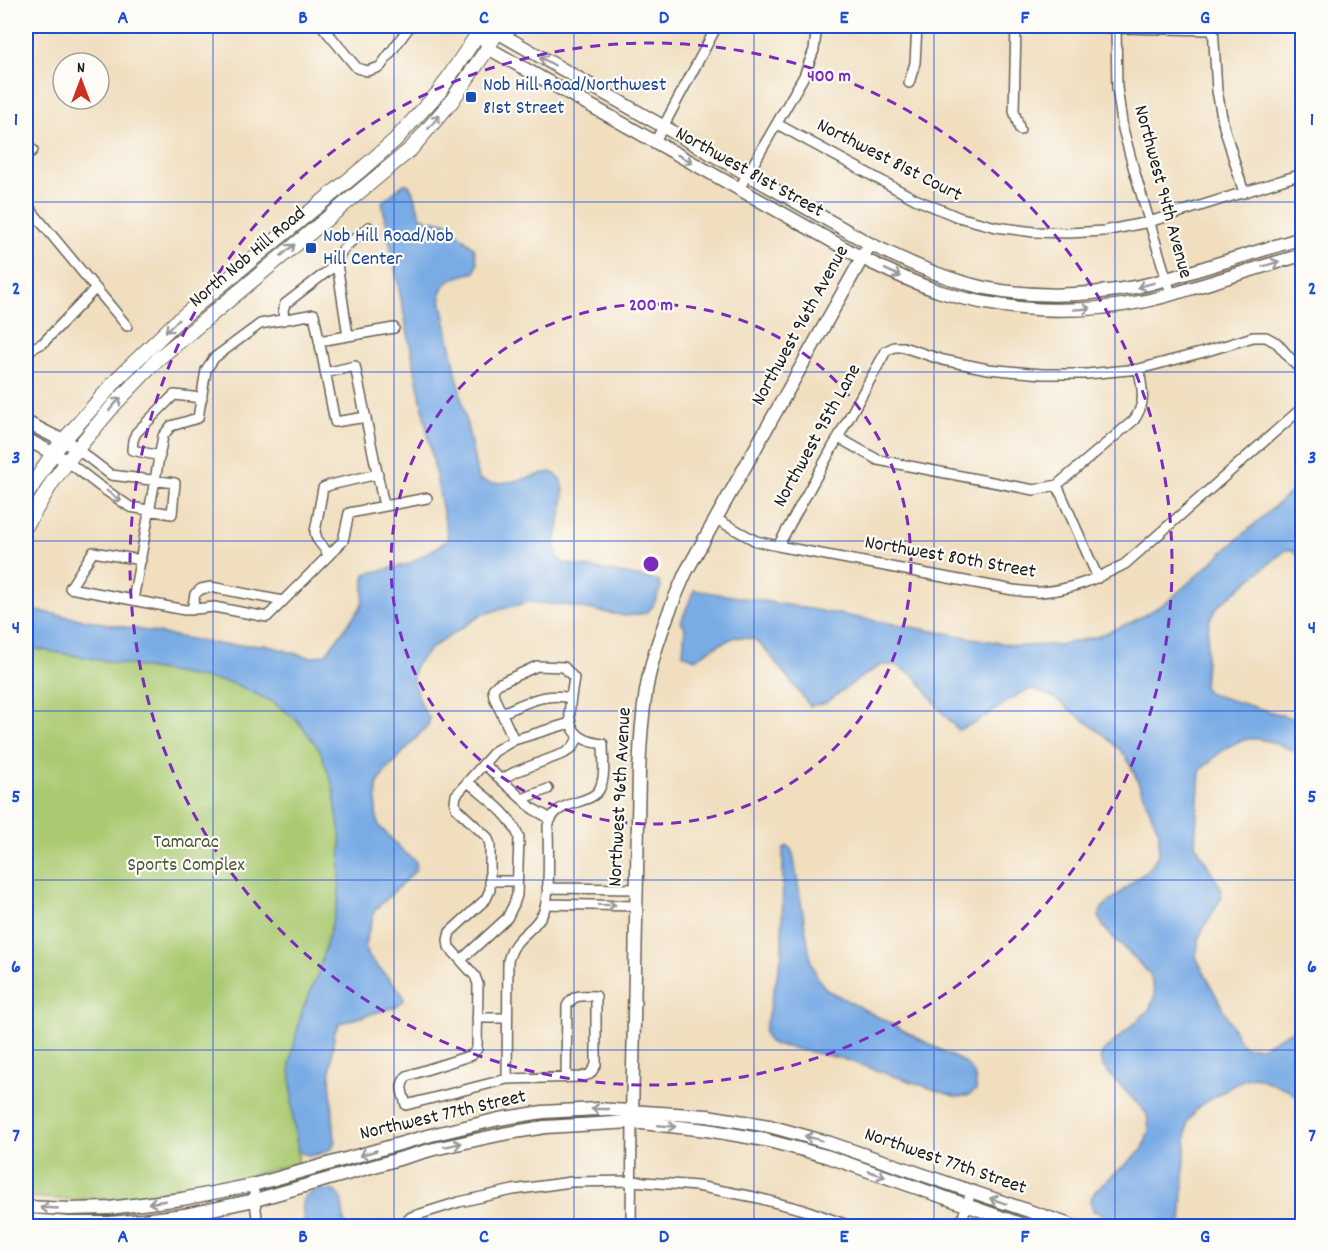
<svg xmlns="http://www.w3.org/2000/svg" width="1328" height="1252" font-family="Dekko,sans-serif">
  <rect width="100%" height="100%" fill="#fdfcf7"/>
  <filter id="ink" filterUnits="userSpaceOnUse"><feTurbulence type="fractalNoise" baseFrequency=".0167" numOctaves="2"/><feDisplacementMap in="SourceGraphic" scale="12" xChannelSelector="R" yChannelSelector="G"/><feConvolveMatrix kernelMatrix="1 2 1 2 8 2 1 2 1" color-interpolation-filters="sRGB"/></filter>
  <filter id="wash" filterUnits="userSpaceOnUse"><feTurbulence type="fractalNoise" baseFrequency=".008" numOctaves="4" result="noise"/><feDisplacementMap in="SourceGraphic" scale="24" xChannelSelector="R" yChannelSelector="G"/><feGaussianBlur stdDeviation="1.35" result="paint"/><feColorMatrix in="noise" values="0 0 0 0 0 0 0 0 0 0 0 0 0 0 0 0 0 1.4 0 .05"/><feComposite in="paint" operator="in"/></filter>
  <g filter="url(#wash)">
    <rect width="100%" height="100%" fill="#f0debf"/>
    <!-- green -->
    <path fill="#aaca72" stroke="#637347" stroke-width="1.5" d="M26,645l209,36 42,19 30,24 30,55 10,75 -49,297v12c-50,13 -101,28 -153,34 -40,4 -80,3 -119,0z"/>
    <!-- water -->
    <path fill="#79abe5" stroke="#4a6480" stroke-width="1.5" d="M404,184h4l4,6 9,27 8,3 16,2 29,26 3,14 -2,10c-14,4 -31,6 -35,22l38,184c14,13 54,-2 72,-6 28,9 5,55 5,74 0,7 4,12 8,17l90,16 6,3 2,5 -8,19 -7,7 -21,3 -60,-11 -36,-3 -46,12 -52,34 -17,19 -1,14 11,30 6,8 -2,6 -43,47 -8,13 -1,28 3,13 27,28 10,7v9l-41,40 -10,33 2,12 35,38 2,7 -9,7 -55,16 -6,11 -4,45 5,62 -3,7c-11,6 -22,11 -34,3l-5,-32 -3,-56 11,-49 17,-41 21,-75 2,-57 -8,-55 -13,-36 -23,-30 -24,-18 -41,-19 -206,-36v-38l197,36h43l38,11 10,1 12,-3 34,-46c6,-10 2,-21 5,-34l44,-10 35,-21 4,-6 -66,-335z
      M1302,482v78l-9,-10h-7l-67,55 -10,16 -5,65 3,7 95,28v33c-10,-4 -35,-15 -45,-15 -23,-2 -42,17 -57,32l-5,73 26,44v10l-21,37 -4,22 43,83 5,7h17l41,-22v76l-15,-12 -32,-12 -13,3 -44,27 -11,16 -6,103h-46l-42,-15 -3,-10 5,-10 48,-42 6,-20 -2,-15 -43,-46 -4,-9 3,-7 46,-42 6,-15 -5,-21 -46,-46 -5,-11 3,-9 49,-41 8,-15v-20l-26,-62 -9,-16 -19,-18 -52,-39 -21,-8 -13,5 -44,29 -17,7 -16,-18 -27,-36 -19,-11h-15l-24,15 -31,23 -16,3 -44,-56 -12,-11 -19,-2 -19,9 -21,13 -12,-5 2,-27 -4,-5 13,-32 99,16 224,40 41,-1 38,-8 38,-16 33,-19z
      M787,846l3,2 3,6 18,108 7,17 9,11 138,73c9,7 12,15 11,27l-9,6 -10,1 -117,-39 -67,-14 -5,-3 -4,-9 18,-77 1,-106z
      M318,1189l16,2 7,6 4,29h-40l-3,-20 3,-9z"/>
  </g>
  <g filter="url(#ink)">
    <g fill="none" stroke-linecap="round" stroke-linejoin="round">
      <defs>
        <path id="minor" d="M322,26l35,42 10,3 13,-4 30,-41
          M1016,26l-2,85 6,19
          M1028,26l185,4
          M1213,26l4,65 7,36 20,66
          M1116,27l1,61 6,41 11,41 37,124
          M909,83l6,-20 2,-37
          M777,124l138,75 43,18 38,10 38,5 34,1 36,-2 45,-9 153,-48
          M655,142l62,-116
          M26,157l7,-7
          M739,189l65,-113 10,-26 3,-24
          M26,204l101,122
          M284,320l-1,-10 2,-6 52,-40
          M348,336l-11,-72c1,-16 20,-26 32,-37
          M319,341l75,-13
          M26,347l7,1 10,-5 53,-55
          M325,373l30,-7 29,140
          M839,438l39,22 156,30 23,-5 77,-65c13,-19 8,-29 5,-51
          M160,456l-28,-6 1,-10 3,-7 38,-38 28,3
          M67,461l31,24 32,22 42,7 3,-31 -64,-8 -34,-26
          M1057,485l41,93
          M716,519l40,22 22,5 235,44c9,1 19,3 28,2 31,-2 57,-14 84,-28l177,-156
          M778,546l108,-195 8,-4h9l40,13 45,9 54,5h45l52,-5 65,-17 49,-15h13l11,6 25,29
          M329,555l-12,-16 -2,-7 8,-44 7,-3 48,-11
          M141,560l-48,-8 -23,36 115,22 29,-3 53,10 76,-76 6,-28 78,-15
          M133,600l30,-164 8,-10 27,-8 8,-48 8,-12 46,-34 54,-10 21,108 31,-5
          M192,610l3,-16 6,-5 10,-2 72,14
          M502,713c24,-10 42,-21 69,-15
          M484,764l49,45 18,10
          M502,781l4,-4 9,-5 50,-19 8,-6 6,-11
          M522,799l26,-10
          M490,881h27
          M547,888l90,1
          M546,904l90,2
          M461,960l46,-42 7,-14 3,-9 2,-58c-9,-24 -33,-39 -51,-55
          M477,1018h30
          M566,1077l1,-71c7,-13 15,-10 29,-10v69l-6,9 -9,3 -74,2 -101,26c-3,-12 -8,-19 1,-29l65,-21 5,-6 1,-65 -3,-8 -26,-29 -1,-7 2,-8 36,-33 4,-9v-46l-3,-7 -31,-29 -1,-6 1,-7 39,-44 19,-11 56,-17
          M507,1079l1,-118c7,-27 24,-27 35,-48 8,-15 5,-67 5,-87 1,-3 2,-6 4,-9 10,-17 41,-13 48,-29 6,-13 3,-30 3,-44 -43,-5 -34,-33 -29,-66l-10,-11 -27,-1 -39,18 -5,5 1,8 20,43
          M253,1185l5,41
          M401,1226l10,-9 48,-15 54,-12 58,-8 61,-1 65,5 57,11 54,14 42,15
          M631,1226l1,-104
          M960,1226l11,-34"/>
        <path id="tertiary" d="M481,30l7,18 374,210c26,13 52,25 79,34 64,20 134,23 199,10 23,-4 45,-12 66,-18 32,-10 64,-20 96,-29
          M488,31l9,1 373,212c37,18 74,35 115,44 50,10 101,8 150,-1 21,-4 42,-11 62,-17 35,-11 70,-21 105,-32
          M26,422l45,23
          M26,439l41,22
          M632,1118l7,-345c1,-27 3,-55 7,-82 7,-42 23,-81 40,-119l184,-328
          M26,1207l43,2 40,-1 73,-9 71,-14 178,-50 68,-16 44,-7 54,-3 110,7 62,10 61,17 243,83
          M26,1220l43,3h40l34,-3 41,-5 71,-15 179,-51 69,-15 42,-7 87,-5 75,8 58,10 61,16 200,70"/>
        <path id="secondary" d="M26,496l27,-43 10,-12 58,-66 54,-52 187,-154 33,-29 44,-48 44,-66
          M26,526l27,-45 24,-32 37,-44 45,-47 252,-209 40,-47 37,-54 12,-22"/>
      </defs>
      <!-- minor casing -->
      <use href="#minor" stroke="#666055" stroke-width="12"/>
      <!-- tertiary casing -->
      <use href="#tertiary" stroke="#666055" stroke-width="15"/>
      <!-- secondary casing -->
      <use href="#secondary" stroke="#666055" stroke-width="16"/>
      <!-- minor -->
      <use href="#minor" stroke="#fff" stroke-width="9"/>
      <!-- tertiary -->
      <use href="#tertiary" stroke="#fff" stroke-width="12"/>
      <!-- secondary -->
      <use href="#secondary" stroke="#fff" stroke-width="14"/>
    </g>
    <!-- one-way arrows -->
    <defs><path id="oneway-shaft" d="M-6 0H5M1.5-3L5.5 0L1.5 3" fill="none" stroke-width="1.6" stroke-linecap="round" stroke-linejoin="round" transform="scale(1.5)"/></defs>
    <g stroke="#999">
      <use href="#oneway-shaft" transform="translate(547 61) rotate(-150)"/>
      <use href="#oneway-shaft" transform="translate(434 122) rotate(-50)"/>
      <use href="#oneway-shaft" transform="translate(685 159) rotate(29)"/>
      <use href="#oneway-shaft" transform="translate(288 250) rotate(-40)"/>
      <use href="#oneway-shaft" transform="translate(1271 264) rotate(-17)"/>
      <use href="#oneway-shaft" transform="translate(893 273) rotate(25)"/>
      <use href="#oneway-shaft" transform="translate(1146 285) rotate(165)"/>
      <use href="#oneway-shaft" transform="translate(1082 309) rotate(-4)"/>
      <use href="#oneway-shaft" transform="translate(172 326) rotate(137)"/>
      <use href="#oneway-shaft" transform="translate(115 404) rotate(-48)"/>
      <use href="#oneway-shaft" transform="translate(114 496) rotate(35)"/>
      <use href="#oneway-shaft" transform="translate(607 905) rotate(1)"/>
      <use href="#oneway-shaft" transform="translate(600 1109) rotate(-180)"/>
      <use href="#oneway-shaft" transform="translate(667 1126) rotate(5)"/>
      <use href="#oneway-shaft" transform="translate(813 1138) rotate(-165)"/>
      <use href="#oneway-shaft" transform="translate(453 1145) rotate(-12)"/>
      <use href="#oneway-shaft" transform="translate(368 1153) rotate(164)"/>
      <use href="#oneway-shaft" transform="translate(877 1174) rotate(19)"/>
      <use href="#oneway-shaft" transform="translate(998 1201) rotate(-161)"/>
      <use href="#oneway-shaft" transform="translate(157 1202) rotate(172)"/>
      <use href="#oneway-shaft" transform="translate(49 1208) rotate(-177)"/>
    </g>
  </g>
  <!-- grid -->
  <path fill="none" stroke="#1d4ed8" stroke-width="1.5" stroke-opacity="0.55" d="M213,26v1200M394,26v1200M574,26v1200M754,26v1200M934,26v1200M1115,26v1200M26,202h1276M26,372h1276M26,541h1276M26,711h1276M26,880h1276M26,1050h1276"/>
  <!-- distance rings -->
  <g fill="none" stroke="#7b2cbf" stroke-width="3" stroke-dasharray="10 8">
    <circle cx="651" cy="564" r="260"/>
    <circle cx="651" cy="564" r="521"/>
  </g>
  <!-- markers -->
  <g fill="#1a4fb4" stroke="#fdfcf7" stroke-width="2">
    <rect x="465" y="91" width="12" height="12" rx="3"/>
    <rect x="305" y="242" width="12" height="12" rx="3"/>
  </g>
  <g text-anchor="middle" dominant-baseline="central" stroke-width="4.5" stroke-linejoin="round" paint-order="stroke">
    <!-- transit labels -->
    <g font-size="20" fill="#164399" stroke="#fdfcf7" text-anchor="start">
      <text x="483" y="86">Nob Hill Road/Northwest<tspan x="483" dy="23">81st Street</tspan></text>
      <text x="323" y="237">Nob Hill Road/Nob<tspan x="323" dy="23">Hill Center</tspan></text>
    </g>
    <!-- street labels -->
    <g font-size="20" fill="#1c1c1c" stroke="#fdfcf7">
      <text transform="translate(889 161) rotate(27)">Northwest 81st Court</text>
      <text transform="translate(749 173) rotate(29)">Northwest 81st Street</text>
      <text transform="translate(1162 192) rotate(75)">Northwest 94th Avenue</text>
      <text transform="translate(248 258) rotate(-40)">North Nob Hill Road</text>
      <text transform="translate(801 326) rotate(-61)">Northwest 96th Avenue</text>
      <text transform="translate(818 436) rotate(-61)">Northwest 95th Lane</text>
      <text transform="translate(950 558) rotate(10)">Northwest 80th Street</text>
      <text transform="translate(621 797) rotate(-87)">Northwest 96th Avenue</text>
      <text transform="translate(443 1116) rotate(-13)">Northwest 77th Street</text>
      <text transform="translate(945 1162) rotate(19)">Northwest 77th Street</text>
    </g>
    <!-- park labels -->
    <g font-size="20" fill="#4e593a" stroke="#fdfcf7">
      <text x="186" y="843">Tamarac<tspan x="186" dy="23">Sports Complex</tspan></text>
    </g>
  </g>
  <circle cx="651" cy="564" r="9" fill="#7b2cbf" stroke="#fdfcf7" stroke-width="3"/>
  <g font-size="18" text-anchor="middle" font-weight="bold" fill="#7b2cbf" stroke="#fdfcf7" stroke-width="4.5" stroke-linejoin="round" paint-order="stroke">
    <text x="829" y="81">400 m</text>
    <text x="651" y="310">200 m</text>
  </g>
  <!-- margin -->
  <rect width="1328" height="1252" fill="none" stroke="#fdfcf7" stroke-width="66"/>
  <!-- north arrow -->
  <g transform="translate(81 81)"><circle r="28" fill="#fdfcf7" stroke="#a3a29f" stroke-width="1.5"/>
  <path d="M0-4.5L10 22L0 15L-10 22Z" fill="#c8321e"/>
  <text y="-9" font-size="16" font-weight="bold" text-anchor="middle" fill="#1c1c1c">N</text>
  </g>
  <rect x="33" y="33" width="1262" height="1186" fill="none" stroke="#1d4ed8" stroke-width="2"/>
  <g font-size="20" text-anchor="middle" font-weight="bold" fill="#1d4ed8">
    <text x="123" y="23">A</text>
    <text x="303" y="23">B</text>
    <text x="484" y="23">C</text>
    <text x="664" y="23">D</text>
    <text x="844" y="23">E</text>
    <text x="1025" y="23">F</text>
    <text x="1205" y="23">G</text>
    <text x="16" y="125">1</text>
    <text x="1312" y="125">1</text>
    <text x="16" y="294">2</text>
    <text x="1312" y="294">2</text>
    <text x="16" y="463">3</text>
    <text x="1312" y="463">3</text>
    <text x="16" y="633">4</text>
    <text x="1312" y="633">4</text>
    <text x="16" y="802">5</text>
    <text x="1312" y="802">5</text>
    <text x="16" y="972">6</text>
    <text x="1312" y="972">6</text>
    <text x="16" y="1141">7</text>
    <text x="1312" y="1141">7</text>
    <text x="123" y="1242">A</text>
    <text x="303" y="1242">B</text>
    <text x="484" y="1242">C</text>
    <text x="664" y="1242">D</text>
    <text x="844" y="1242">E</text>
    <text x="1025" y="1242">F</text>
    <text x="1205" y="1242">G</text>
  </g>
</svg>
